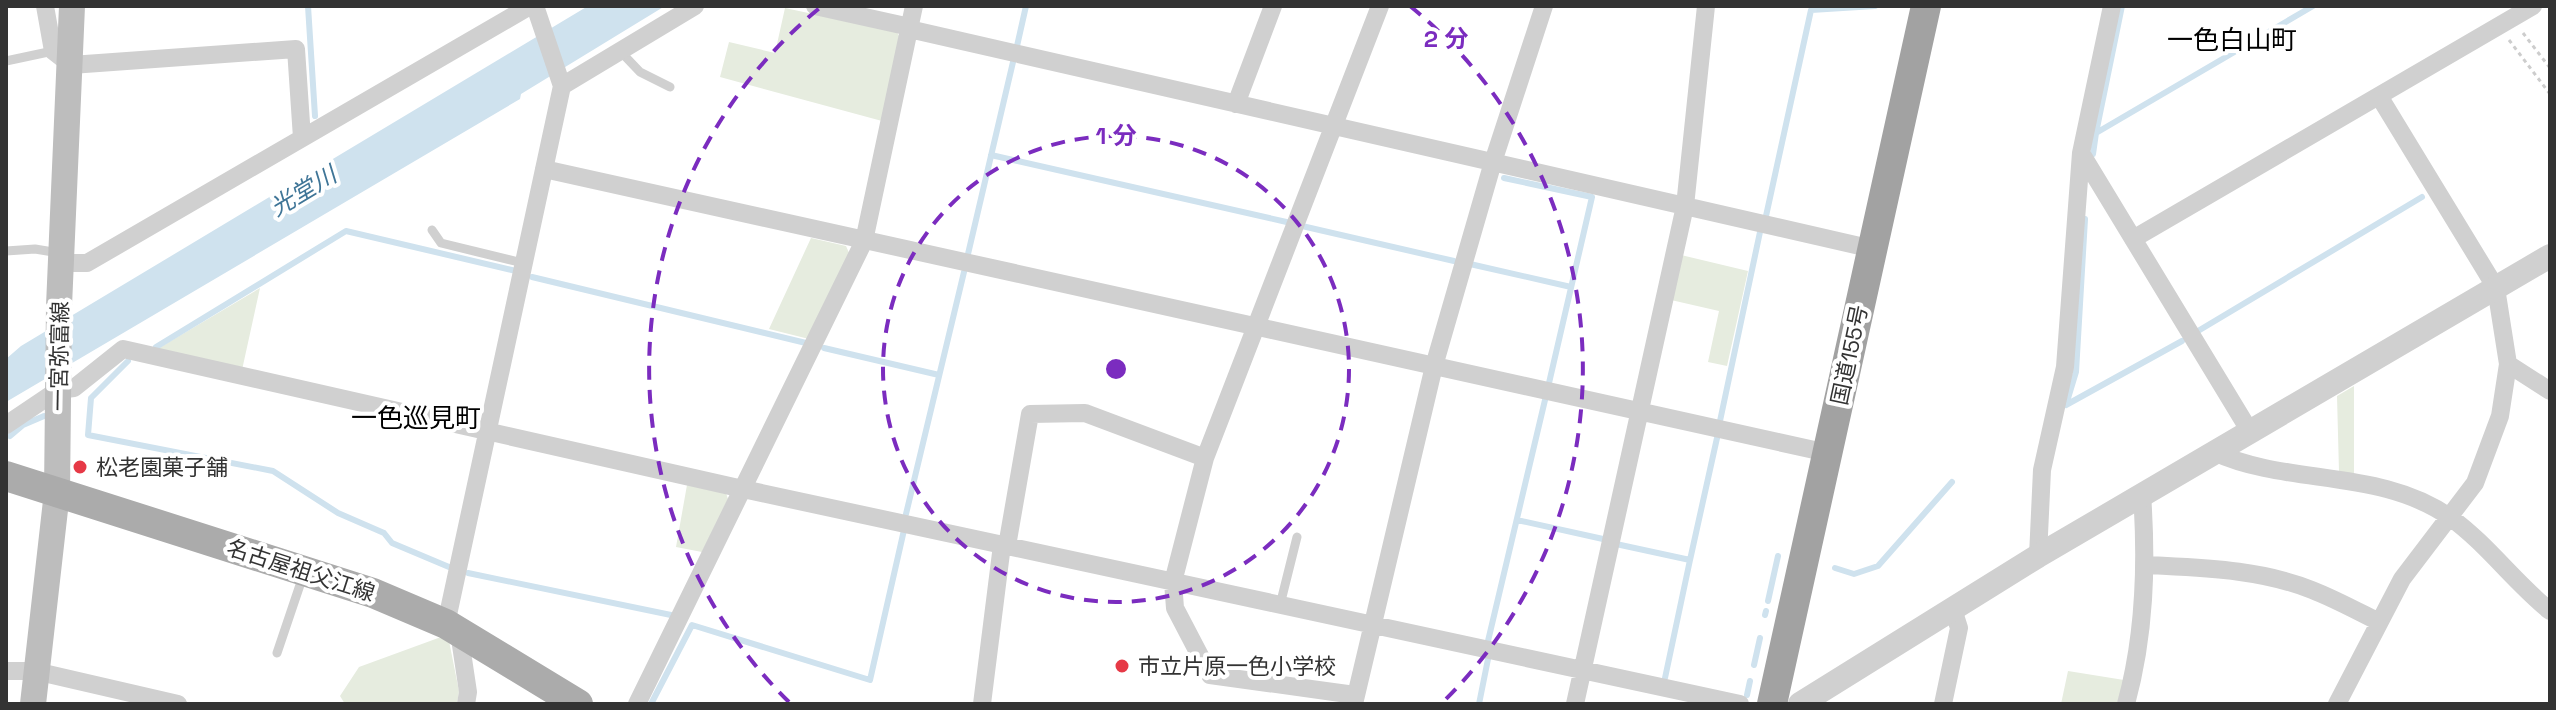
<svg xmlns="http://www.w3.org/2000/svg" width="2556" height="710" font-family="'Space Grotesk','Noto Sans JP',sans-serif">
  <rect width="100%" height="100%" fill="#fff"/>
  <!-- green -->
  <path fill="#e6ecdf" d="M785,8l112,24 2,4 -17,85 -162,-44 9,-35 46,11z
    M811,238l35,8 4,9 -41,84 -40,-10z
    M1681,255l67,16 -21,95 -19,-4 11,-51 -48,-11z
    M260,288l-18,82 -88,-19z
    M2354,386v89l-15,-3 -2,-76z
    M687,485l39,8 2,6 -26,53 -26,-5z
    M441,637l8,4 10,50 -2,13h-112l-5,-8 19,-29z
    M2068,671l56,9 -7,24h-56z"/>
  <!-- water -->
  <path fill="#cfe2ee" d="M588,6h77l-144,88 -1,5 -514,303v-43l15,-13z"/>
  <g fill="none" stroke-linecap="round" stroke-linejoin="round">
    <!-- stream -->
    <path stroke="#cfe2ee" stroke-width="6" d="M308,6l7,110
      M1017,46l9,-40
      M2096,133l26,-127
      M2093,154l3,-21 217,-127
      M991,155l300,68
      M1504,178l88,19 -43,186
      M1766,216l45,-206 64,-4
      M1302,226l152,35
      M968,254l45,-192
      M1470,264l101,23
      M532,277l274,66
      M2198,331l224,-134
      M156,347l190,-116 170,40
      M824,348l115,27
      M128,361l-37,37 -3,37 185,36 65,42 46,20 8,10 57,24
      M2066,405l10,-33 9,-153
      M2066,405l116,-64
      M1720,421l40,-189
      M10,436l13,-11 21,-9
      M906,514l58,-242
      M1517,520l86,19
      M1616,544l74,16 -25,118
      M1690,560l27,-122
      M1835,568l19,6 24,-8 74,-84
      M468,573l203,42
      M1768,601l10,-45
      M1765,615l1,-4
      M1488,641l57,-241
      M1754,665l6,-27
      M1747,695l3,-14
      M651,704l41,-79 178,55 34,-150
      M1479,704l9,-45"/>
    <!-- path -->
    <path stroke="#cdcdcd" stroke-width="3" stroke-dasharray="4 4" stroke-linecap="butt" d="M2523,33l27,35
      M2509,40l41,54"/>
    <!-- service -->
    <path stroke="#d0d0d0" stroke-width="9" d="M620,51l20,21 30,15
      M6,61l47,-10
      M432,230l9,13 82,20
      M6,251l29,-2 24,4
      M1280,605l17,-68
      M277,653l26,-77"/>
    <!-- minor -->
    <path stroke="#d0d0d0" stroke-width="18" d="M45,6l8,45 18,14 225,-16 6,89
      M815,6l95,21
      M909,29l964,220
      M562,86l133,-80
      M1236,104l37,-98
      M2081,153l168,277
      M544,169l1284,284
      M2133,239l400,-233
      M61,263h26l443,-257
      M2508,364l42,27
      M6,425l52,-35 16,-2 49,-39 620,140 997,215
      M2214,452c74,34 167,16 237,66 36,26 64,65 99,93
      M1007,546l23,-132 55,-1 120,45
      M2038,556l4,-86 23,-103 16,-214 31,-147
      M2147,565c55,3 113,4 165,25 23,9 45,21 67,32
      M446,624l116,-538 -27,-80
      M459,632l9,60 -2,12
      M6,671h29l143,33
      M1355,695l-145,-20 -35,-67 -2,-26 32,-124 175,-452
      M637,704l227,-463 50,-235
      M982,704l20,-159
      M1354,704l80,-338 59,-204 51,-156
      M1575,704l110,-498 21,-200
      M1943,704l16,-76 -6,-19
      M2126,704c19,-69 21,-139 16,-210
      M2337,704l65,-125 73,-96 25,-67 8,-52 -12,-76 -117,-192"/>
    <!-- tertiary -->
    <path stroke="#d0d0d0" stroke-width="24" d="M1800,704l238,-148 512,-300"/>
    <!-- secondary -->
    <path stroke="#bdbdbd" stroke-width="26" d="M33,704l24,-212 2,-186 13,-300"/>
    <!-- primary -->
    <path stroke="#ababab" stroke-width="30" d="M6,476l367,117 73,31 132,80"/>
    <!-- trunk -->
    <path stroke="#a2a2a2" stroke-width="30" d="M1772,704l154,-698"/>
  </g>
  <!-- distance rings -->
  <g fill="none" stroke="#7b2cbf" stroke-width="4" stroke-dasharray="14 10">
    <circle cx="1116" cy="369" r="233"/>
    <path d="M789 702A467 467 0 0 1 822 6M1410 6A467 467 0 0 1 1443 702"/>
  </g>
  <!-- markers -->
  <g fill="#e63946" stroke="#fff" stroke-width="3">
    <circle cx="80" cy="467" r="8"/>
    <circle cx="1122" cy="666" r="8"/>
  </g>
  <g text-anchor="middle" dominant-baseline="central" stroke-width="8" stroke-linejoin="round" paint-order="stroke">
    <!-- street labels -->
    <g font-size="22" fill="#333" stroke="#fff">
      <text transform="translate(1849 355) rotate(-78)">国道155号</text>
      <text transform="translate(59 356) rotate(-89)">一宮弥富線</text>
      <text transform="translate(301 570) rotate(18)">名古屋祖父江線</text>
    </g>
    <!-- poi labels -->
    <g font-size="22" fill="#333" stroke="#fff" text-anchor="start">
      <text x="96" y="467">松老園菓子舗</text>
      <text x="1138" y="666">市立片原一色小学校</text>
    </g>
    <!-- water labels -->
    <g font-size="24" font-style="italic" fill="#3f7597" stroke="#fff">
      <text transform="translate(303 191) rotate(-31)">光堂川</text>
    </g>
    <!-- quarter labels -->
    <g font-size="26" fill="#000" stroke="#fff">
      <text x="2232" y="40">一色白山町</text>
      <text x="416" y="418">一色巡見町</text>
    </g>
  </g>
  <circle cx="1116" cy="369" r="12" fill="#7b2cbf" stroke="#fff" stroke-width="4"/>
  <g font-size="24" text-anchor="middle" font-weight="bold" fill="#7b2cbf" stroke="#fff" stroke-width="8" stroke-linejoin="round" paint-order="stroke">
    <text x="1446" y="47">2 分</text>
    <text x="1116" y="144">1 分</text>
  </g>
  <!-- border -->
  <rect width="2556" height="710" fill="none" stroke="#333333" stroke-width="16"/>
</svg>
